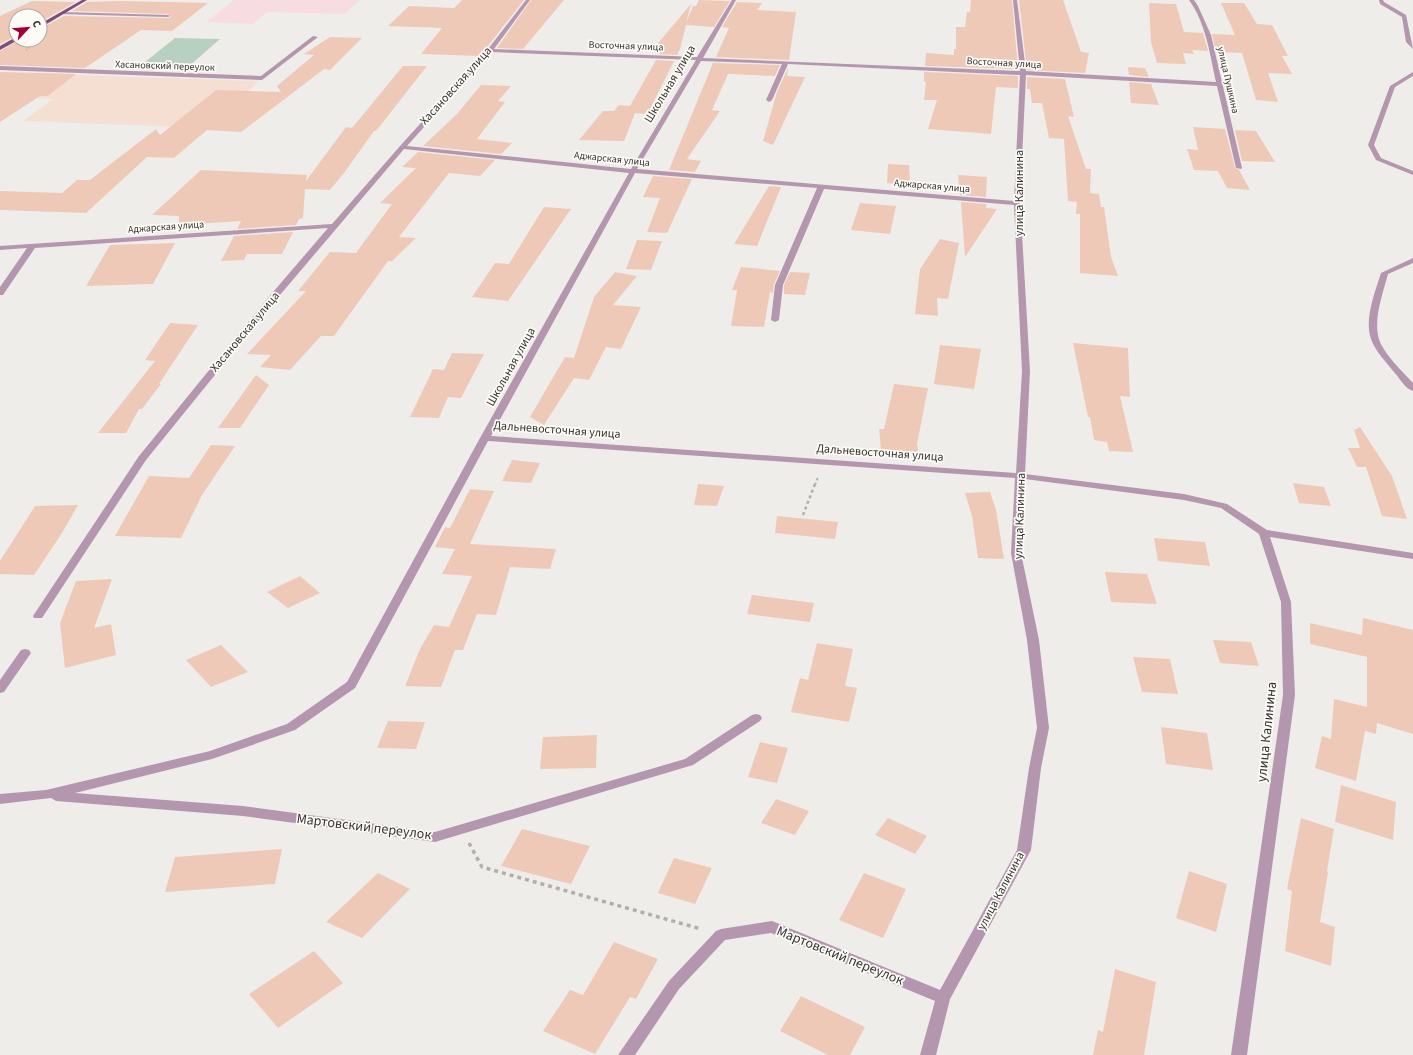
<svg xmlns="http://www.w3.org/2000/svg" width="1413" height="1055" font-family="'Source Sans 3',sans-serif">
  <rect width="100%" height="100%" fill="#efede9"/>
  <!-- education -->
  <path fill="#f7dce1" d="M234,0h126l-16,14 -77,-2 -14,12 -47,-2z"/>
  <!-- medical -->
  <path fill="#f5dfd3" d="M46,74l213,7 -52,47 -184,-7 30,-22 -43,-2z"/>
  <!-- green -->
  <path fill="#b8d0bf" d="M175,38l45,1 -32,28 -48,-1z"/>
  <!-- building -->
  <path fill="#efc9b7" d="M462,0h62l-44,56 -59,-2 21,-26 -54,-2 21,-20 45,2z
    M531,0h33l-41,49 -26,-1z
    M699,0l31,1 -16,26 -28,-2 -6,24 -3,6 -18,-1 3,-6h-8l37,-44 -5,19 7,-17h3z
    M971,0h41l6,69 -93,-3 1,-13 28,2v-6h2v-22h9l2,-15h3z
    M1019,0h44l18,52 8,1 -4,20 -58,-3z
    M32,1l44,1 -36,20v-6h-24v20l-16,8v-28z
    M121,1l87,2 -36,28 -31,-1 -56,38 -85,-3v-14l19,-11h21v-11l24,-13 104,2 3,-1 -3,-3 -96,-3 15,-9z
    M737,2l25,1 -5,7 39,2 -7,48 -73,-3 13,-29 -7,-1z
    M1150,3l26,1 8,28 19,1 5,18 -16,-1 2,4 -11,-1 3,11 -29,-1 -6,-21 -2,-38z
    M1221,3h23l13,21 15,1 16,31h-6l10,18 -24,-1 10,29 -22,-2 -14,-47 -26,-1 -4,-18 23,1z
    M330,37l32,1 -32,32 -6,-1 -83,63 -34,-2 -33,28 -27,-1 -61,56 -86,-3v-19l62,2 15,-13h13l66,-51 4,6 56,-45 65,2 -4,-6 37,-31 -10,-1z
    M656,60l18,1 -23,46 -7,7 -9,-1 -11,28 -45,-1 24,-29h11l5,-6 11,1z
    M713,63l67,2 -5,11 -47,-2 -16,36 8,1 -33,48 14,2 -6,11 -26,-2z
    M403,66h24l-51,65h-2l-30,42 -14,17 -25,-1 -2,29 -4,1 -3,6 -59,4 4,-8 -62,4v-9l-27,-1 49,-45 106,5 -1,6 40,-54 6,1z
    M1128,67l17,1 4,9 -20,-2z
    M788,68l-1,8 18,1 -32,68 -10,-4 14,-49z
    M0,72l76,2 -28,22h-8l-40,26z
    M924,72l94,4v12l-22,-1 -5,47 -63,-5 9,-29h-13l2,-18h-2z
    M1027,77l38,2 9,38 -6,-1 18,53h5l-1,24 9,1 2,13h3l7,50 7,19 -38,-3v-59h-4l1,-12 -9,-1 -4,-62 -15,-1 -7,-35h-10l-2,-14h-3z
    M1129,82l22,2 8,21 -28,-2z
    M481,85l30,1 -13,15 7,1 -28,37 35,4 -11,11 -78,-8 34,-32z
    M1193,127l32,2 10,39 4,2 11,20 -23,-2 -9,-17 -24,-1 -7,-21 11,1z
    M1235,130l21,1 19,31 -33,-1z
    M418,152l77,8 -15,16 -31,-3 -50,64 17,1 -24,23h-4l-54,75h-13l-31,34 -30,-3 11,-12 -24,-1 59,-63h-8l32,-39 26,1 36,-49 -12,-1 36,-35 -14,-1z
    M888,164l21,1 1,20 -23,-2z
    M958,175l29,2 -1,20 -26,-2z
    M653,176l39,3 -25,54 -20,-1 13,-34 -17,-1z
    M769,186l12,1 -24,59 -23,-2z
    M961,202l25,2v4l11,1 -32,48z
    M860,203l36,3 -6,28 -39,-4z
    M544,207l27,2 -63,92 -36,-4 23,-34 14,1z
    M293,232l-11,22h-35l-3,6 -23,1 13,-25z
    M940,239l19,4 -11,56 -11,-1 1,18 -23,-2 5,-45z
    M637,240l25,1 -11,29 -25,-1z
    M175,243l-22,41 -67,2 24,-41z
    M741,267l39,4 -6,13 -1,9 -3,-1 -6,35 -33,-1 6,-36h-5z
    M615,272l22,4 -24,29 28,2 -20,42 -15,-2 -17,33 -15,-2 -30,47 -14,-8 35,-60 9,1 20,-61z
    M790,272l20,1 -5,22 -21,-1v-9z
    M170,323l28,2 -39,59h2l-19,25h-3l-13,24h-28l57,-72 -10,-1z
    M1073,343l55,5 2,49 -10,-1 13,56 -24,-1 -2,-9 -13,-2 -4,-23h-2z
    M940,345l41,4 -7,40 -40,-5z
    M452,353l32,1 -23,44 -13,-1 -9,21 -29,-1 23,-48 11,1z
    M256,375l13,10 -29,43h-22z
    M894,384l34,4 -11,56 1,8 -37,-2 -2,-21h5z
    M1360,427l32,49 15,43 -25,-3 -16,-49h-9l-9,-19h12l-6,-18z
    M211,445l24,1 -33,49 -21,43 -66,-2 34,-60 40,2z
    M512,460l28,3 -9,20 -29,-2z
    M1293,483l31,4 7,19 -32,-3z
    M698,484l26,2 -7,20 -23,-1z
    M470,489l24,2 -24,53 86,5 -6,20 -40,-2 -14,48 -19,-1 -14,36h-8l-14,37 -36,-1 15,-37 14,-24 15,2 23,-51 -30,-2 13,-25 -20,-2 10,-20 5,1z
    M990,492l6,18 8,49 -26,-1 -6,-42 -7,-23z
    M78,505l-16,28 -28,42 -34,-1v-13l35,-55z
    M777,516l61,6 -3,17 -60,-6z
    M1154,538l51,4 5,24 -52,-5z
    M1105,572l42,2 10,30 -46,-2z
    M300,576l20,17 -32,15 -21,-16z
    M112,579l-18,49 17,-4 5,31 -51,13 -5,-45 16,-42z
    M752,595l62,8 -4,19 -63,-8z
    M1363,618l50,12v104l-36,-11 -1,11 -11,-3 -9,50 -41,-13 7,-32 9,3 3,-40 33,8v-50l-57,-13v-21l52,12z
    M1213,640l38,2 8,24 -39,-3z
    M817,643l36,6 -8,37 12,2 -8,34 -58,-10 9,-34 8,2z
    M221,645l27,27 -37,15 -25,-27z
    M1133,657l37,2 8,35 -36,-2z
    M388,721l37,1 -9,27 -39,-1z
    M1161,727l46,6 6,37 -47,-6z
    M597,735l-1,33 -56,1 3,-32z
    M760,742l28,6 -11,35 -29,-6z
    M1341,785l55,17 -3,38 -58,-18z
    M776,799l33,12 -14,24 -34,-12z
    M888,818l39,18 -12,18 -40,-19z
    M1301,818l33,11 -7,42 1,1 -8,50 15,5 -4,39 -46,-15 7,-60 -5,-2z
    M522,829l68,17 -19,38 -70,-18z
    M282,849l-7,35 -110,8 10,-35z
    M674,858l38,10 -17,36 -37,-11z
    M1189,871l38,13 -11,48 -40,-14z
    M378,873l32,16 -48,49 -36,-16z
    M864,873l42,16 -23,49 -44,-18z
    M614,942l44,17 -22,40 -6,-2 -35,57 -52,-23 27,-41 13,5z
    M314,951l29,32 -65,45 -29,-34z
    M1115,969l41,13 -12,73h-51l5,-25 5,2z
    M801,996l64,31 -15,28h-22l-48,-24z"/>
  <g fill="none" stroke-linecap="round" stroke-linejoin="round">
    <!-- path-far3 -->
    <path stroke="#b1afac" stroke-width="1.5" stroke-dasharray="1.5 1.5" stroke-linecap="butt" d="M26,50l14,-10"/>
    <!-- path-far2 -->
    <path stroke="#b1afac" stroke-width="2" stroke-dasharray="2.5 2.5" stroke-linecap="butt" d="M815,485l3,-8"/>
    <!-- path-far1 -->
    <path stroke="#b1afac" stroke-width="2.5" stroke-dasharray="3 3" stroke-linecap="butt" d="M803,515l12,-31"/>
    <!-- path -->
    <path stroke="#b1afac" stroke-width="3.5" stroke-dasharray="4 4" stroke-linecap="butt" d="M469,843l13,24 219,62"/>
    <!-- minor -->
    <path fill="#b496ae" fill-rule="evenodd" d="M526,0h4l-36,49 203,8 35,-57h4l-33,58 317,13 -7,-71h4l9,71 190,11c-6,-27 -10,-59 -27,-82h5l4,6 13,29 31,133 -1,1 -5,-1 -19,-82 -191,-11 -6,124 10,172 -5,103 159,20 43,10 40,26 146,23v6l-143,-22 21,65 4,93 -48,360h-16l52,-360 -2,-93 -22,-68 -38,-26 -37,-8 -159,-21 -4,74 18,87 10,88 -8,40 -10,82 -81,149 -14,56h-16l15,-54 -164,-68 -46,7 -46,49 -44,66h-17l51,-74 47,-50 5,-2 51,-8 168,69 77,-140 12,-82 8,-40 -10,-88 -16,-87 4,-75 -527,-37 -133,247 -60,42 -83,29 -137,34 168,13 192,26 250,-73 67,-44 4,-1 4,1 2,3 -2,3 -67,44 -258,77 -192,-26 -187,-15 -5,-3 -51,6v-10l46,-4 164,-39 77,-27 60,-42 133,-244 149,-265 -225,-24 -130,153 -128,158 -104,158h-8l-1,-2 106,-160 129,-158 60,-70 -293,20 -32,47h-3v-8l27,-39 -27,2v-4l332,-22 68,-78 88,-97zM491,52l205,8 -65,109 -224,-23zM701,61l81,3 -16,36 3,2 3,-2 16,-36 232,11 -6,126 -377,-32zM635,173l182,15 -42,97 -4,35 4,2 4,-2 4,-35 41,-96 190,16 8,166 -6,102 -525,-37z
      M1379,0h4l1,2 22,13 7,34 -7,-7 -4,-25 -22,-13z
      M62,12l106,3 2,1 -2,1 -108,-3z
      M313,36l5,1 -56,43 -262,-10v-4l261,10z
      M1413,72v4l-18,11 -21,58 7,13 32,13v4l-37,-15 -8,-15 22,-59z
      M1413,258v5l-25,11c-5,19 -15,45 -9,65 4,14 24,33 34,44v8c-8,-2 -14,-14 -19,-19 -8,-10 -19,-21 -23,-33 -7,-20 4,-47 10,-66z
      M25,649l4,1 2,3 -27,39 -4,1v-13l21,-30z"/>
    <!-- major -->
    <path fill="#814c78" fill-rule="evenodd" d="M82,0h5l-47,28v-4z
      M16,37v3h2l-18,10v-4z"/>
  </g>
  <g text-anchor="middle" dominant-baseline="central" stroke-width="3.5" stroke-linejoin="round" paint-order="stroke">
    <!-- far-street labels -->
    <g font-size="10" fill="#353433" stroke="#fdfbf6">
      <text transform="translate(626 46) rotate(2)">Восточная улица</text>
      <text transform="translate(1004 63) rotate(3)">Восточная улица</text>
      <text transform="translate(165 66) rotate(2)">Хасановский переулок</text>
      <text transform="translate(1228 80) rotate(77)">улица Пушкина</text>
      <text transform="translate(612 159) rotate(6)">Аджарская улица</text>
      <text transform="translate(932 186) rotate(5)">Аджарская улица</text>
      <text transform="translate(166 227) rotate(-4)">Аджарская улица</text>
    </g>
    <!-- street labels -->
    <g font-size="12" fill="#353433" stroke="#fdfbf6">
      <text transform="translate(670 84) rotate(-59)">Школьная улица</text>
      <text transform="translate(456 86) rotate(-48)">Хасановская улица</text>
      <text transform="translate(1019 193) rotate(-90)">улица Калинина</text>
      <text transform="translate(245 332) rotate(-50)">Хасановская улица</text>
      <text transform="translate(511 367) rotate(-61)">Школьная улица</text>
      <text transform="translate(557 430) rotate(4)">Дальневосточная улица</text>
      <text transform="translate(880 453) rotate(4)">Дальневосточная улица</text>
      <text transform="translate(1020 516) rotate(-88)">улица Калинина</text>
      <text transform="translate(1001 891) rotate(-62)">улица Калинина</text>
    </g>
    <!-- near-street labels -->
    <g font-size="14" fill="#353433" stroke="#fdfbf6">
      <text transform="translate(1267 732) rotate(-84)">улица Калинина</text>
      <text transform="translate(364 827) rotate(7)">Мартовский переулок</text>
      <text transform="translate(840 956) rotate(22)">Мартовский переулок</text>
    </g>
  </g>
  <!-- north arrow -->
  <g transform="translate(28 28) rotate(64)"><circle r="19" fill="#fdfbf6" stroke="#adaba8"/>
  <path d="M0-3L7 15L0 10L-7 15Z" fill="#a00037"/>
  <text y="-6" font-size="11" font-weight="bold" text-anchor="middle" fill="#353433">С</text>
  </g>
</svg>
